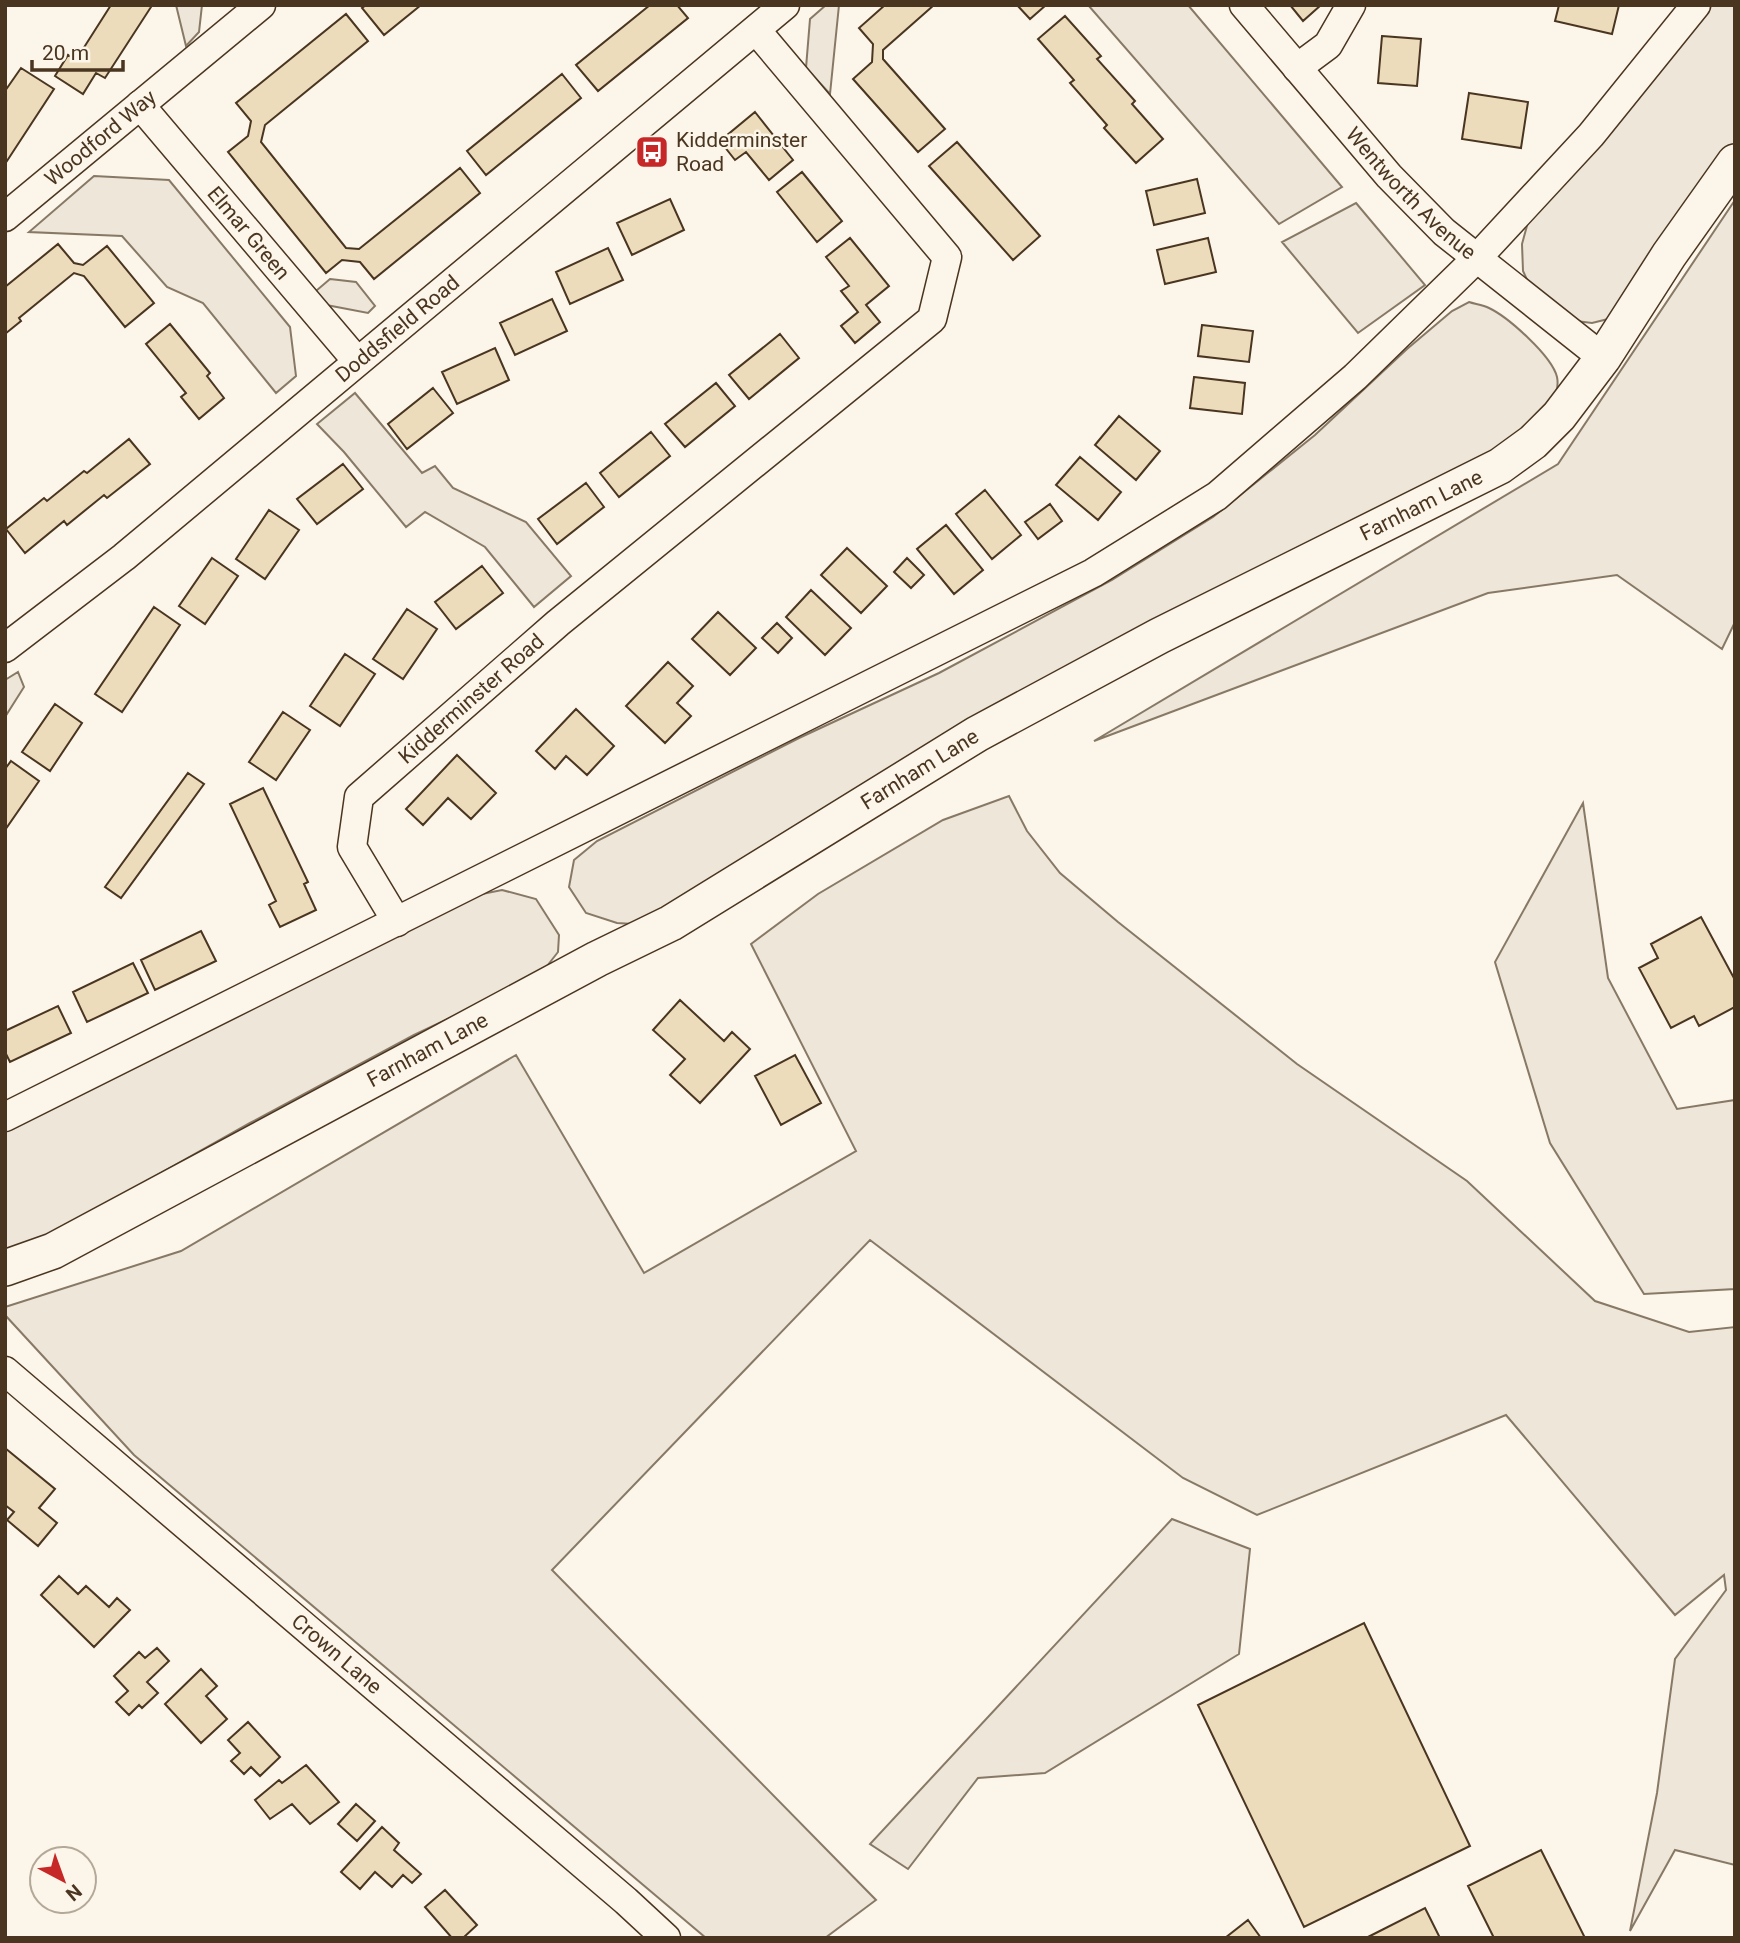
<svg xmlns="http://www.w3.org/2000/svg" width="1740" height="1943" font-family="Roboto,sans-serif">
  <rect width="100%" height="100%" fill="#fbf6e9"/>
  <!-- green -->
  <path fill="#ede6d9" stroke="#887966" stroke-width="2" d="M176,5h26l-3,27 -13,14z
    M826,5h13l-9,89 -24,-26 4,-49z
    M1088,5h100l154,182 -63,37z
    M1704,5h31v140l-123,173 -20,5 -24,-3 -32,-21 -13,-28 -1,-27 6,-22z
    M94,176l75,4 121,147 6,49 -20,17 -73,-90 -36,-16 -45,-51 -93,-4z
    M1735,200v422l-13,27 -105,-74 -129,18 -394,148 464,-277z
    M1356,203l69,82 -67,48 -76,-91z
    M330,279l26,3 19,24 -7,7 -52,-10 -6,-7z
    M1469,302c6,2 14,3 20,6 19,9 63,48 68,69 4,19 -13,38 -23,52l-885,496 -32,-2 -31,-10 -17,-26 5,-27 23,-19 202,-103 140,-65 173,-93 101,-63 102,-82 92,-86 45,-38z
    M355,393l67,80 13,-7 18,22 73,34 45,54 -37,31 -49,-60 -60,-35 -19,15 -62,-75 -27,-28z
    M18,672l6,15 -19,30v-37z
    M1009,796l18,35 33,42 58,49 179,142 170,117 128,120 94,31 46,-5v538l-60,-15 -45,81 27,-138 18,-134 51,-69 -2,-15 -49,40 -169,-200 -249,100 -74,-37 -313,-238 -318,330 324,330 -51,38h-119l-572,-483 -129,-140v-8l176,-56 335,-196 128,218 212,-122 -105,-207 67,-50 125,-74z
    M1583,803l25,175 69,131 58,-9v189l-91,5 -94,-151 -55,-181z
    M502,890l34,9 23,36 -1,17 -18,23 -126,60 -164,88 -194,109 -51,19v-120l472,-236z
    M1172,1519l78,30 -11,105 -194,119 -67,5 -70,91 -38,-25z"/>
  <!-- building -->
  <path fill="#ecdcbc" stroke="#4a3520" stroke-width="2" d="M111,5h36l4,2 -46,71 -9,-5 -13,21 -28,-18 13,-21 8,5z
    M366,5h55l-37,30 -22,-27z
    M650,5h27l11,13 -90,73 -22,-26z
    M885,5h49l-51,45v9l62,70 -27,23 -65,-73 19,-17 1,-18 -14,-16z
    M1017,5h29l-16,14z
    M1290,5h31l-18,16z
    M1559,5h60l-7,29 -57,-13z
    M346,14l22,27 -103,84 -4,17 85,106 13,1 101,-81 20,25 -106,86 -14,-17 -18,-2 -16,13 -98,-121 20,-16 3,-15 -15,-18z
    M1065,16l36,40 -4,3 38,42 -3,3 31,35 -27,24 -32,-35 3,-3 -37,-42 4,-3 -36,-41z
    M1382,36l39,3 -4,47 -39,-3z
    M21,68l33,21 -49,75v-73z
    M562,74l19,24 -95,77 -19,-24z
    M1469,93l59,9 -7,46 -59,-9z
    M755,112l38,48 -24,20 -23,-28 -11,8 -15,-19z
    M957,142l83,94 -27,24 -84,-94z
    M802,172l40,49 -25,21 -40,-50z
    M1197,179l8,34 -51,12 -8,-34z
    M670,199l14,31 -52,25 -15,-32z
    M850,238l39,48 -23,19 14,17 -25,21 -14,-17 17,-14 -17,-21 8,-5 -23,-29z
    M1208,238l8,34 -51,12 -8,-34z
    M58,244l16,19 9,2 24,-19 47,57 -29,24 -41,-51 -10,-3 -55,45 2,3 -16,13v-47z
    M608,248l15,32 -53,24 -14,-32z
    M552,299l15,32 -52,24 -15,-32z
    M170,324l40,49 -3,3 17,22 -25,21 -18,-22 5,-4 -40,-49z
    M1202,325l51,6 -4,31 -51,-6z
    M780,334l19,24 -50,41 -20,-24z
    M495,348l14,32 -52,24 -15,-32z
    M1194,377l51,6 -3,31 -52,-6z
    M716,383l19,23 -50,41 -20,-23z
    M433,388l20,25 -46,36 -19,-25z
    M1119,416l41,35 -24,29 -41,-35z
    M651,432l19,24 -51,41 -19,-24z
    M129,439l21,25 -43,34 -3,-3 -37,30 -3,-4 -39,32 -19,-24 38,-31 3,3 37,-30 3,2z
    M1080,457l41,35 -23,28 -42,-35z
    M343,464l20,25 -46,35 -20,-25z
    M586,483l18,24 -47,37 -19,-25z
    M985,490l36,45 -29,24 -36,-45z
    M1050,504l12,17 -24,18 -13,-17z
    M269,510l30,20 -34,49 -29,-20z
    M946,525l37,45 -29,24 -37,-45z
    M847,548l40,38 -26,27 -40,-38z
    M212,558l26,18 -33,48 -26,-18z
    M907,558l17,17 -13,13 -17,-16z
    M482,566l21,27 -47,36 -21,-27z
    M811,590l40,38 -26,27 -39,-38z
    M154,607l26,18 -58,87 -27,-18z
    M407,609l30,20 -34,50 -30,-20z
    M718,612l38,36 -26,27 -38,-36z
    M777,623l15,15 -14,15 -16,-15z
    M345,654l30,20 -35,52 -30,-20z
    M668,662l25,24 -16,17 14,13 -26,27 -39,-37z
    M55,704l27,19 -32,48 -28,-19z
    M576,709l38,37 -27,29 -21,-19 -11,13 -19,-18z
    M283,712l27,18 -34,50 -27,-18z
    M457,755l39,38 -25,26 -23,-21 -25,27 -17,-16z
    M11,761l28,20 -34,49v-61z
    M188,773l16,11 -83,114 -16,-11z
    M263,788l45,94 -4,2 12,26 -36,17 -11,-22 7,-4 -46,-97z
    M1701,917l34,63v27l-36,19 -5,-10 -23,12 -32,-60 19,-10 -7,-14z
    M201,931l15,30 -61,29 -14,-30z
    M133,963l15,30 -61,29 -14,-30z
    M680,1000l44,41 8,-9 18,17 -50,54 -30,-28 15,-16 -32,-29z
    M58,1006l13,27 -61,29 -5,-10v-21z
    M795,1055l26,48 -40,22 -26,-49z
    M5,1448l50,41 -16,19 18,15 -19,23 -31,-26 7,-8 -9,-7z
    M59,1576l19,18 8,-8 23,21 8,-9 13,12 -36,37 -53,-52z
    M1364,1623l106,223 -166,81 -106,-222z
    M157,1648l12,13 -22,21 11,11 -16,15 -3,-3 -10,10 -13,-13 12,-11 -14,-15 25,-24 6,6z
    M201,1669l16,17 -11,10 21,23 -26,24 -36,-39z
    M248,1722l32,35 -20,19 -9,-9 -7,7 -13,-13 9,-8 -12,-13z
    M306,1765l33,37 -29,22 -18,-20 -22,15 -15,-19 24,-20 3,3z
    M356,1804l19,17 -18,20 -19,-17z
    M382,1827l17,16 -5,7 27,24 -9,9 -9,-8 -11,12 -17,-15 -15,17 -19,-17z
    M1541,1850l44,88h-91l-26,-52z
    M445,1890l32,35 -14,13h-11l-27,-31z
    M1425,1908l15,30h-74z
    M1248,1920l13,18h-36z"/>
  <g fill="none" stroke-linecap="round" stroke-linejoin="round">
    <defs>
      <g id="minor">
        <path id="s1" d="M1244,5l145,171 55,56 159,126"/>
        <path d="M1297,68l31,-23 23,-40"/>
        <path id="s2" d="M140,105l217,256"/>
        <path id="s3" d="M5,217l256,-212"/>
        <path id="s4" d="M5,648l119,-91 661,-552"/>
        <path id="s5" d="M397,922l-45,-75 7,-50 199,-174 374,-304 15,-62 -191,-227"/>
        <path d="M5,1117l1088,-544 124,-77 138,-119 122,-119 114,-123 105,-130"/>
        <path id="s6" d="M5,1371l621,530 40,37"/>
      </g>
      <g id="tertiary">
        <path id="s7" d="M5,1268l48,-17 544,-292 74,-36 306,-189 182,-98 341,-170 33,-24 26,-26 44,-58 66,-103 66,-93"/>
      </g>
    </defs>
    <!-- minor casing -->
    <use href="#minor" stroke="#4a3520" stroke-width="31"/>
    <!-- tertiary casing -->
    <use href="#tertiary" stroke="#4a3520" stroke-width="38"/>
    <!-- minor -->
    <use href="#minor" stroke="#fbf6e9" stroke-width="28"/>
    <!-- tertiary -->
    <use href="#tertiary" stroke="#fbf6e9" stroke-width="35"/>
  </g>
  <!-- icons -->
  <defs>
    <symbol id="bus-square" viewBox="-11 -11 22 22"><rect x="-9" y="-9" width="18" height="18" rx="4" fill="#c62828" stroke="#fbf6e9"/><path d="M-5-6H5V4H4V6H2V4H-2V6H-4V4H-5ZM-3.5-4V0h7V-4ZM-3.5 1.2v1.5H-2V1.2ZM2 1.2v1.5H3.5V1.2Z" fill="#fff"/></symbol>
  </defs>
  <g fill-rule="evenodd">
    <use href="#bus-square" x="633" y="133" width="38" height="38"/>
  </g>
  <g text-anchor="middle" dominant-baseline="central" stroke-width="5" stroke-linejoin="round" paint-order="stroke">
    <!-- street labels -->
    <g font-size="21" fill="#4a3520" stroke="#fbf6e9">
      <text stroke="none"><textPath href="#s3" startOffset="124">Woodford Way</textPath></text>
      <text stroke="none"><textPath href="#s1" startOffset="252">Wentworth Avenue</textPath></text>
      <text stroke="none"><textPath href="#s2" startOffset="168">Elmar Green</textPath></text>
      <text stroke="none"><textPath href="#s4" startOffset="506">Doddsfield Road</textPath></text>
      <text stroke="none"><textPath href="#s7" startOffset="1610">Farnham Lane</textPath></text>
      <text stroke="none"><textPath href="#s5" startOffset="287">Kidderminster Road</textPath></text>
      <text stroke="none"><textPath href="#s7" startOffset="1043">Farnham Lane</textPath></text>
      <text stroke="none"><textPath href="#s7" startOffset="476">Farnham Lane</textPath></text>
      <text stroke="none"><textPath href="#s6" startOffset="436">Crown Lane</textPath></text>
    </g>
    <!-- poi labels -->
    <g font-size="21" fill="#4a3520" stroke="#fbf6e9" text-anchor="start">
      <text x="676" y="140">Kidderminster<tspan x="676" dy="24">Road</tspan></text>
    </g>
  </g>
  <!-- border -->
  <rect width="1740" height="1943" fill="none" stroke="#4a3520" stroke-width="14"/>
  <!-- north arrow -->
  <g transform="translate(63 1880) rotate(139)"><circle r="33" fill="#fbf6e9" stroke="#b4a999" stroke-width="2"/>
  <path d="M0-5L12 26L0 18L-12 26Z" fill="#c62828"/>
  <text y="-10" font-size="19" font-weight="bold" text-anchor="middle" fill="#4a3520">N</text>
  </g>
  <!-- scale -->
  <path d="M32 60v10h91v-10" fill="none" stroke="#4a3520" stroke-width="3.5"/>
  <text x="42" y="60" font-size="21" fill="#4a3520" stroke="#fbf6e9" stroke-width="5" paint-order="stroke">20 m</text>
</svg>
